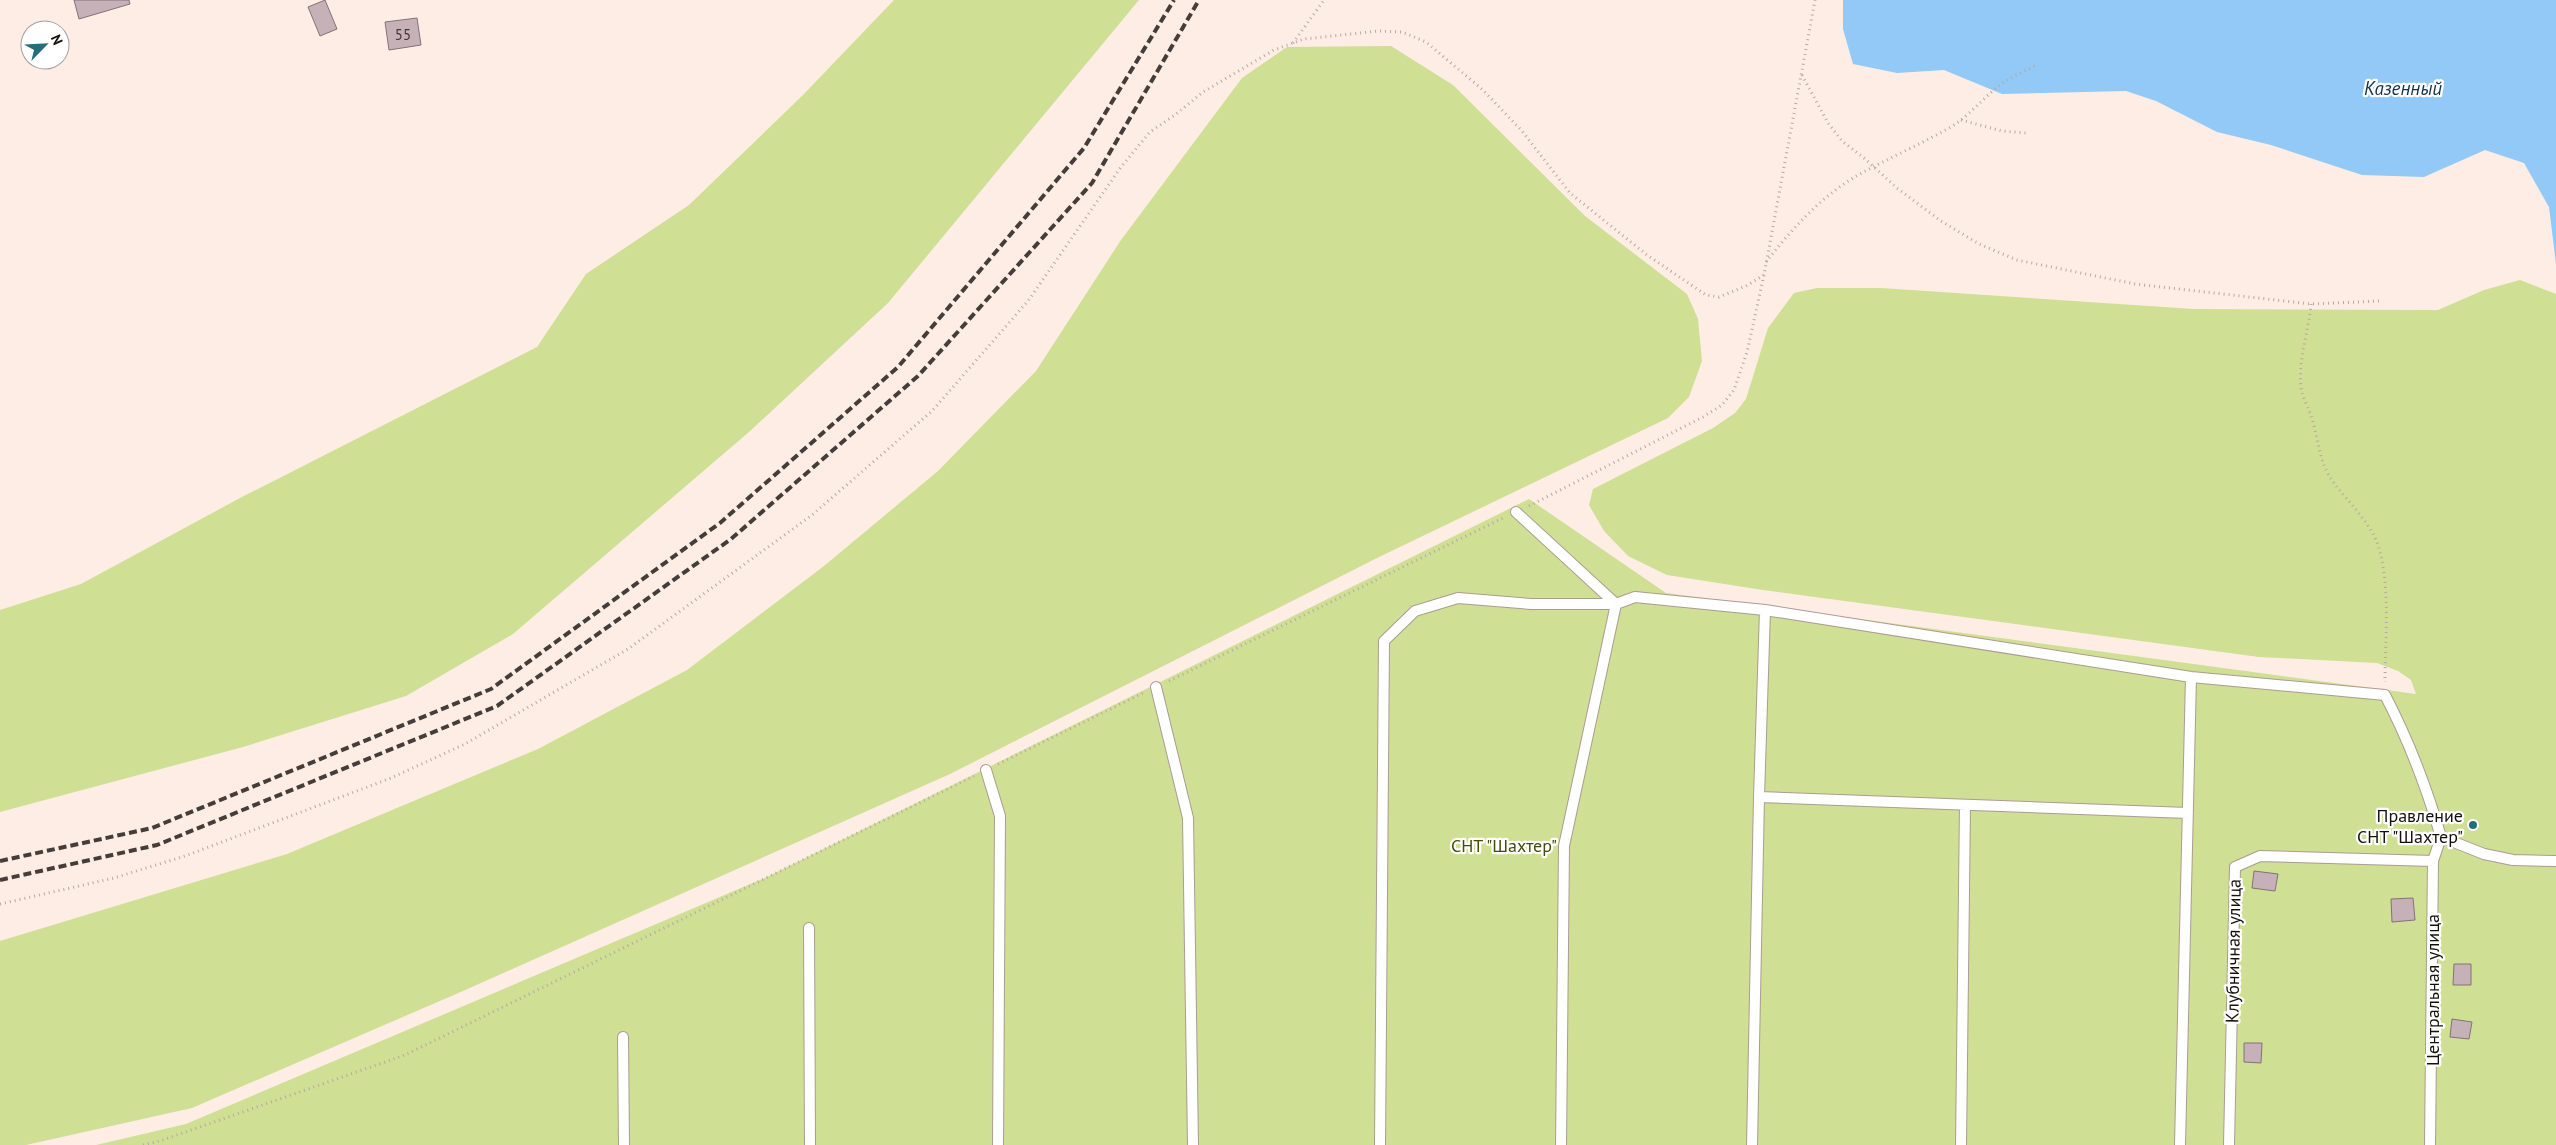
<svg xmlns="http://www.w3.org/2000/svg" width="2556" height="1145" font-family="'PT Sans',sans-serif">
  <rect width="100%" height="100%" fill="#fdede5"/>
  <!-- green -->
  <path fill="#cfdf94" d="M894,0h245l-251,303 -139,129 -236,202 -107,62 -163,51 -243,65v-202l81,-26 159,-86 297,-151 49,-73 103,-69 114,-110z
    M1391,46l62,39 132,131 102,78 11,25 4,42 -13,36 -21,21 -291,140 -427,216 -487,217 -271,117 -166,37h-26v-204l287,-87 251,-105 149,-79 137,-104 114,-95 98,-100 85,-131 121,-162 45,-31z
    M2520,280l36,14v851h-2460l90,-21 581,-247 762,-378 137,94 750,101 -5,-14 -13,-9 -21,-8 -118,-6 -496,-67 -96,-15 -39,-19 -24,-25 -15,-26 4,-16 120,-61 22,-15 11,-14 22,-71 26,-35 23,-5h64l313,21 244,1 46,-20z"/>
  <!-- water -->
  <path fill="#92c9f6" d="M1843,0h713v264l-7,-57 -25,-44 -39,-13 -61,27 -62,-2 -91,-30 -54,-13 -61,-31 -30,-10 -124,3 -58,-24 -47,3 -44,-9 -10,-35z"/>
  <!-- building -->
  <path fill="#c6b1b8" stroke="#847177" d="M74,0h55l1,4 -51,15z
    M325,0l12,29 -17,7 -12,-29z
    M417,18l4,27 -32,5 -4,-28z
    M2254,871l24,3 -3,17 -23,-3z
    M2413,898l2,22 -23,2 -1,-23z
    M2454,964h17v21h-18z
    M2452,1019l20,3 -3,17 -19,-2z
    M2244,1043h18l-1,20 -17,-1z"/>
  <g fill="none" stroke-linecap="round" stroke-linejoin="round">
    <defs>
      <path id="service" d="M1516,512l100,92 19,-7 130,13 426,67 194,18c25,48 41,90 56,142
        M1156,687l32,131 5,327
        M986,770l14,46 -2,329
        M1759,797l429,16
        M2441,837l43,17 29,6 43,1
        M809,928l1,217
        M623,1037l1,108
        M1380,1145l4,-504 31,-30 43,-13 73,6h85l-52,242 -3,299
        M1752,1145l7,-348 6,-187
        M1961,1145l4,-340
        M2180,1145l11,-468
        M2229,1145l6,-278 25,-11 173,5
        M2430,1145l3,-284 8,-24"/>
    </defs>
    <!-- service casing -->
    <use href="#service" stroke="#ae9b92" stroke-width="12"/>
    <!-- path -->
    <path stroke="#b6a9a3" stroke-width="3" stroke-dasharray="1 4" stroke-linecap="butt" d="M1293,43l31,-43
      M1802,75l26,48 14,18 22,17 33,30 44,33 38,23 38,16 118,24 176,20 69,-3
      M1961,120l41,11 24,2
      M1766,262c26,-33 56,-67 94,-88 29,-16 61,-30 91,-47 19,-12 31,-28 49,-42 10,-8 24,-13 36,-20
      M2311,304c-2,27 -13,55 -10,83 1,11 8,21 11,32 7,22 7,45 22,64 14,19 36,39 44,62 13,42 7,93 7,137
      M1529,506l174,-89 19,-12 12,-15 13,-38 17,-77 51,-275
      M1169,681l336,-164
      M998,764l145,-71
      M0,904l114,-26 71,-22 206,-78 74,-34 163,-95 184,-134 120,-104 96,-110 93,-134 29,-35 25,-17 28,-23 71,-42 30,-11 75,-8 23,1 24,10 57,48 39,41 48,62 77,62 59,40 13,2 27,-11 18,-11
      M143,1145l17,-4 245,-86 569,-279"/>
    <!-- service -->
    <use href="#service" stroke="#fff" stroke-width="10"/>
    <!-- rail -->
    <path stroke="#453d39" stroke-width="4" stroke-dasharray="8 4" stroke-linecap="butt" d="M0,861l152,-33 339,-139 229,-166 178,-156 186,-219 90,-148
      M0,880l157,-35 340,-139 234,-167 187,-163 174,-193 107,-183"/>
  </g>
  <!-- markers -->
  <circle fill="#256e79" stroke="#fff" stroke-width="2" cx="2473" cy="825" r="5"/>
  <g text-anchor="middle" dominant-baseline="central" stroke-width="4.5" stroke-linejoin="round" paint-order="stroke">
    <!-- number labels -->
    <g font-size="15" fill="#423838">
      <text x="403" y="34">55</text>
    </g>
    <!-- poi labels -->
    <g font-size="18" fill="#16100d" stroke="#fff" text-anchor="end">
      <text x="2463" y="815">Правление<tspan x="2463" dy="21">СНТ "Шахтер"</tspan></text>
    </g>
    <!-- park labels -->
    <g font-size="18" fill="#434c10" stroke="#fff">
      <text x="1504" y="845">СНТ "Шахтер"</text>
    </g>
    <!-- street labels -->
    <g font-size="18" fill="#16100d" stroke="#fff">
      <text transform="translate(2233 951) rotate(-89)">Клубничная улица</text>
      <text transform="translate(2432 990) rotate(-90)">Центральная улица</text>
    </g>
    <!-- water labels -->
    <g font-size="19" font-style="italic" fill="#15334a" stroke="#fff">
      <text x="2403" y="88">Казенный</text>
    </g>
  </g>
  <!-- north arrow -->
  <g transform="translate(45 45) rotate(66)"><circle r="24" fill="#ffffff" stroke="#a29f9e"/>
  <path d="M0-4L9 19L0 12L-9 19Z" fill="#256e79"/>
  <text y="-8" font-size="14" font-weight="bold" text-anchor="middle" fill="#16100d">N</text>
  </g>
</svg>
